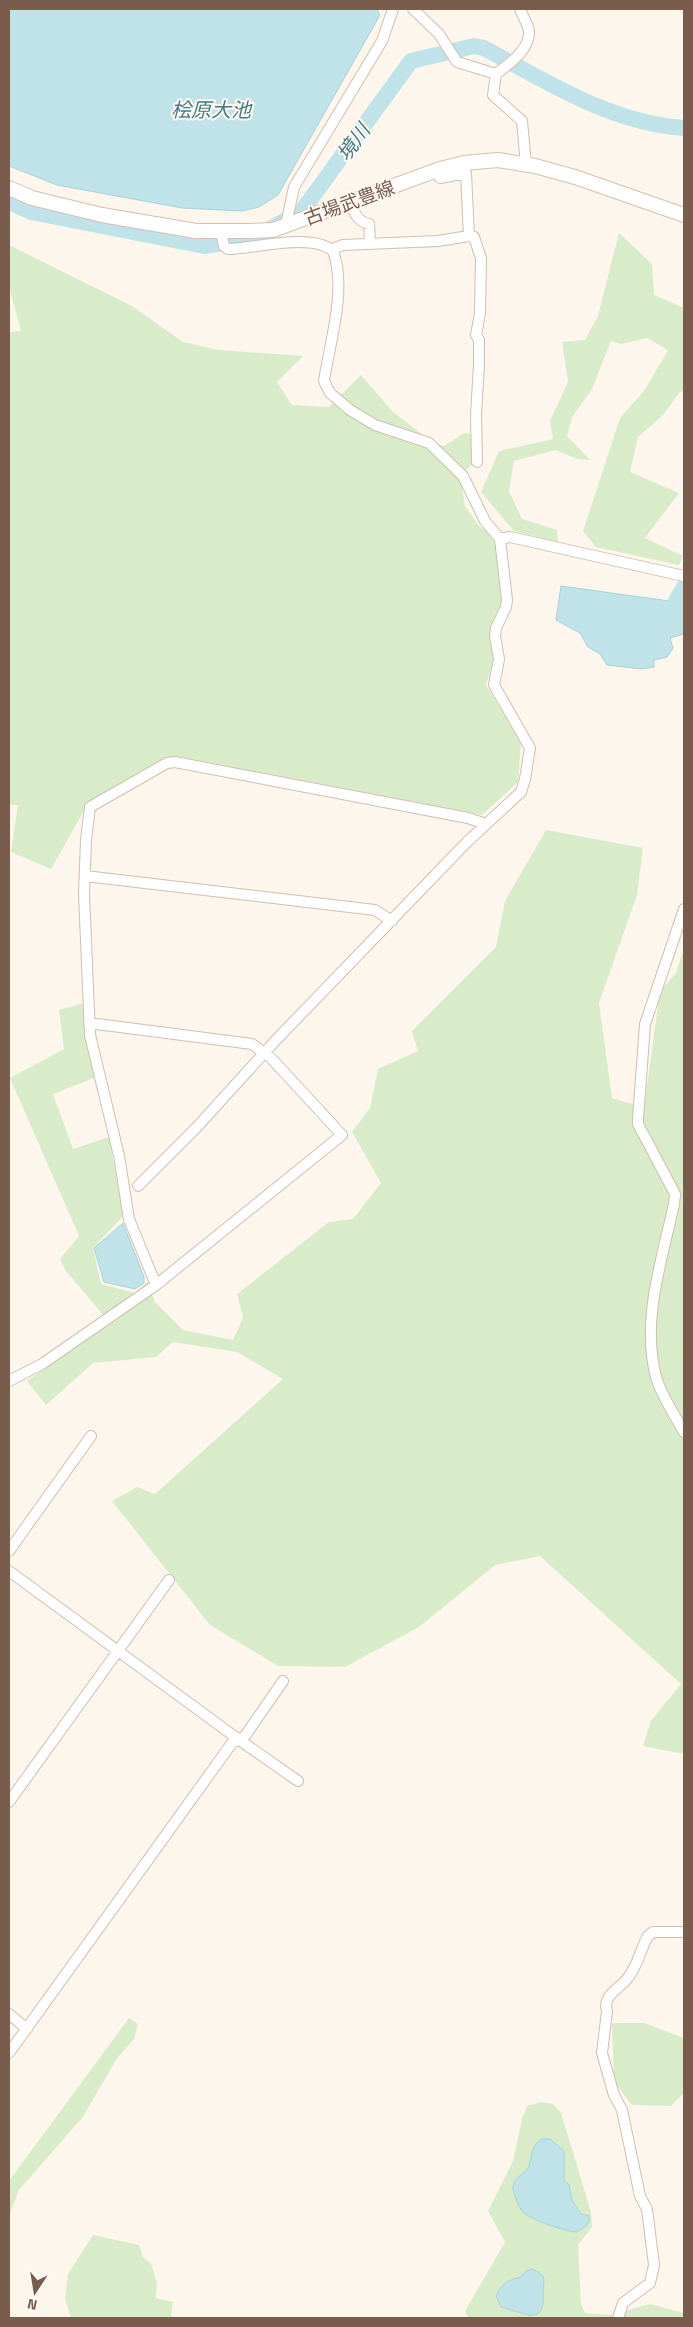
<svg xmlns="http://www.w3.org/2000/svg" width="693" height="2327" font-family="'Titillium Web','Noto Sans JP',sans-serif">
  <rect width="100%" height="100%" fill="#fdf6ec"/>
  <!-- green -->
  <path fill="#d8ecc9" d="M619,233l33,31 2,31 30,13v82l-5,3 -16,22 -25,22 -8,35 49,21 -34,45 38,18 -4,9 -83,-18 -13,-16 37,-113 24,-27 24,-41 -21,-12 -26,6 -10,-3 -19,48 -20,28 -5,19 23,24 -13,-1 -21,-9 -42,11 -5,30 13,28 35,11 1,12 -44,-11 -33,-39 18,-41 54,-12 -3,-18 18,-39 -6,-40 23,-2 13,-24z
    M9,245l123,61 51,36 35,8 85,6 -26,26 15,23 37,2 32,-32 31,36 44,34 8,1 20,-13 9,1 1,28 -14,15 5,29 14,20 17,12 8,60 -14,36 4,25 -8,26 35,58 -3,39 -36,33 -305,-59 -20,6 -68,40 -38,67 -40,-17 7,-47h-9v-473l12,-1 -12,-44z
    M546,830l97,18 -6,47 -38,108 13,95 32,10 16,-117 16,-18 8,-25v806l-41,-8 8,-25 30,-37 -141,-128 -45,9 -76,62 -74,40 -67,-1 -68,-41 -98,-124 25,-14 18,7 128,-115 -46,-27 -64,-10 -17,15 -63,6 -47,42 -19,-24 83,-58 -44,-52 -6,-12 19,-23 -69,-158 54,-29 -5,-39 25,-7 10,75 -41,16 20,55 36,-12 14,79 -30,32 8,36 34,9 12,-11 8,20 28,28 50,10 10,-22 -6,-24 92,-72 24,-3 28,-36 -29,-51 18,-24 8,-39 40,-18 -6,-20 84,-84 9,-46z
    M129,2018l9,6 -4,15 -16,18 -36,61 -63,72 -10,25v-34z
    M612,2023h32l40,15v55l-13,13 -39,-1 -18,-23z
    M541,2102l12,2 8,9 30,99 1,15 -14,18 3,59 4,9 25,2 40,-11 34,9v5h-216l-3,-7 40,-69 -17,-31 25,-50 9,-42 5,-13z
    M93,2235l46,10 4,12 8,7 6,18 -1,16 17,4 -2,14 8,2h-108l-6,-20 3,-24z"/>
  <!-- water -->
  <path fill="#bfe3e8" stroke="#a5d3da" d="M9,9h368l3,6 -102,180 -19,12 -17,4 -60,-3 -125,-23 -48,-19z
    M561,586l123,17v31l-14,4 3,10 -6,9 -13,3v7l-12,2 -35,-4 -7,-11 -12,-7 -8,-14 -24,-13z
    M123,1223l21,54v6l-9,6 -31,-7 -10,-34z
    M541,2139h9l14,12v29l5,5 3,15 9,14 8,2c2,9 -6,12 -12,16 -10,0 -46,-12 -54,-20 -4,-4 -10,-19 -10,-25 1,-11 13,-13 16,-21 3,-11 2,-19 12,-27z
    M532,2269c17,7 11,11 11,25 0,9 1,12 -4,19l-8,3 -30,-9 -5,-11c6,-13 12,-16 25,-19l5,-6z"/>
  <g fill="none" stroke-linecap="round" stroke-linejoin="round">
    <!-- river -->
    <path stroke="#bfe3e8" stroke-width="16" d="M9,202l22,10 173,34 32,-5 36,-13 30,-17 109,-150 63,-15 10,2c63,34 127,75 200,80
      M676,601l8,-14"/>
    <defs>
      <path id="street" d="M413,9l26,25 18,28 39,12
        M520,9c2,6 8,15 9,22 1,19 -19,32 -33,43l-3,21 29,26 4,44
        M435,170l5,8 26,-5 3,63 5,1 7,21 -1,55 -4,22 3,5v25l-3,50 1,47
        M349,202c5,10 9,20 20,22l1,19
        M286,225l8,-38 88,-146 11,-32
        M332,249l11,-4 95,-4 31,-5
        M500,539l10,-2 174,39
        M85,876l290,34 17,11
        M684,909l-39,115 -7,95v5l37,70 -1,10c-12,56 -33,116 -18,173 6,20 18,37 28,55
        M138,1186l58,-58 80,-88 191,-198 54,-50 4,-13 5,-31 -36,-63 5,-26 -4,-23 1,-8 10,-21 1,-7 -7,-61 -15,-18 -22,-45 -34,-33 -54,-18 -25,-15 -20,-17 -6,-12c6,-40 23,-92 9,-130 -22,-19 -79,-2 -105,-2l-4,-3 -3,-14
        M156,1285l-27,-66 -10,-63 -29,-121 -6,-141 2,-54 4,-33 77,-44 8,-1 293,56 18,6
        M9,1381l33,-17 114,-79 186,-150 -71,-77 -19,-14 -163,-21
        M9,1551l82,-115
        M9,1571l229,168 -6,4 -223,310
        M283,1681l-38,55 -7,3 60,42
        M9,1802l160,-222
        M9,2014l18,15
        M618,2318l5,-15 27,-20 4,-18 -7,-56 -7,-13 -18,-86 -8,-15 -12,-42 5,-42c-5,-15 12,-22 20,-32 11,-13 13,-29 21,-43l5,-4h31"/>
      <path id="secondary" d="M9,188l23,10 70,17 94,16h51l26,-1 167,-61 24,-6 34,-3 37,6 40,11 109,38"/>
    </defs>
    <!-- street casing -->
    <use href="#street" stroke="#d1beb0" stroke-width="12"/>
    <!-- secondary casing -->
    <use href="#secondary" stroke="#d6c0b0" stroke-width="16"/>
    <!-- street -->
    <use href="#street" stroke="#fff" stroke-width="10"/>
    <!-- secondary -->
    <use href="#secondary" stroke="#fff" stroke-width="14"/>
  </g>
  <g text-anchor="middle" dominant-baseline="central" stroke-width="4" stroke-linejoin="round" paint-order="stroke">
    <!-- street labels -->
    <g font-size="19" fill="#7a5c4d" stroke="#fffaf3">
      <text transform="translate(349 202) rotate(-20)">古場武豊線</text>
    </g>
    <!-- water labels -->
    <g font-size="20" font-style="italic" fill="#437c86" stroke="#fffaf3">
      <text x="211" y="109">桧原大池</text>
      <text transform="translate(353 142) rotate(-54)">境川</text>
    </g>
  </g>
  <!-- border -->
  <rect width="693" height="2327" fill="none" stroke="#7a5c4d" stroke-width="20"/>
  <!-- north arrow -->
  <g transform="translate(35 2292) rotate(192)" stroke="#fffaf3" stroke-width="4" paint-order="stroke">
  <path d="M0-4L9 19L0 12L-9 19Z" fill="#7a5c4d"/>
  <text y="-8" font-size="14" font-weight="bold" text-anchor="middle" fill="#7a5c4d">N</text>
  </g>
</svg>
